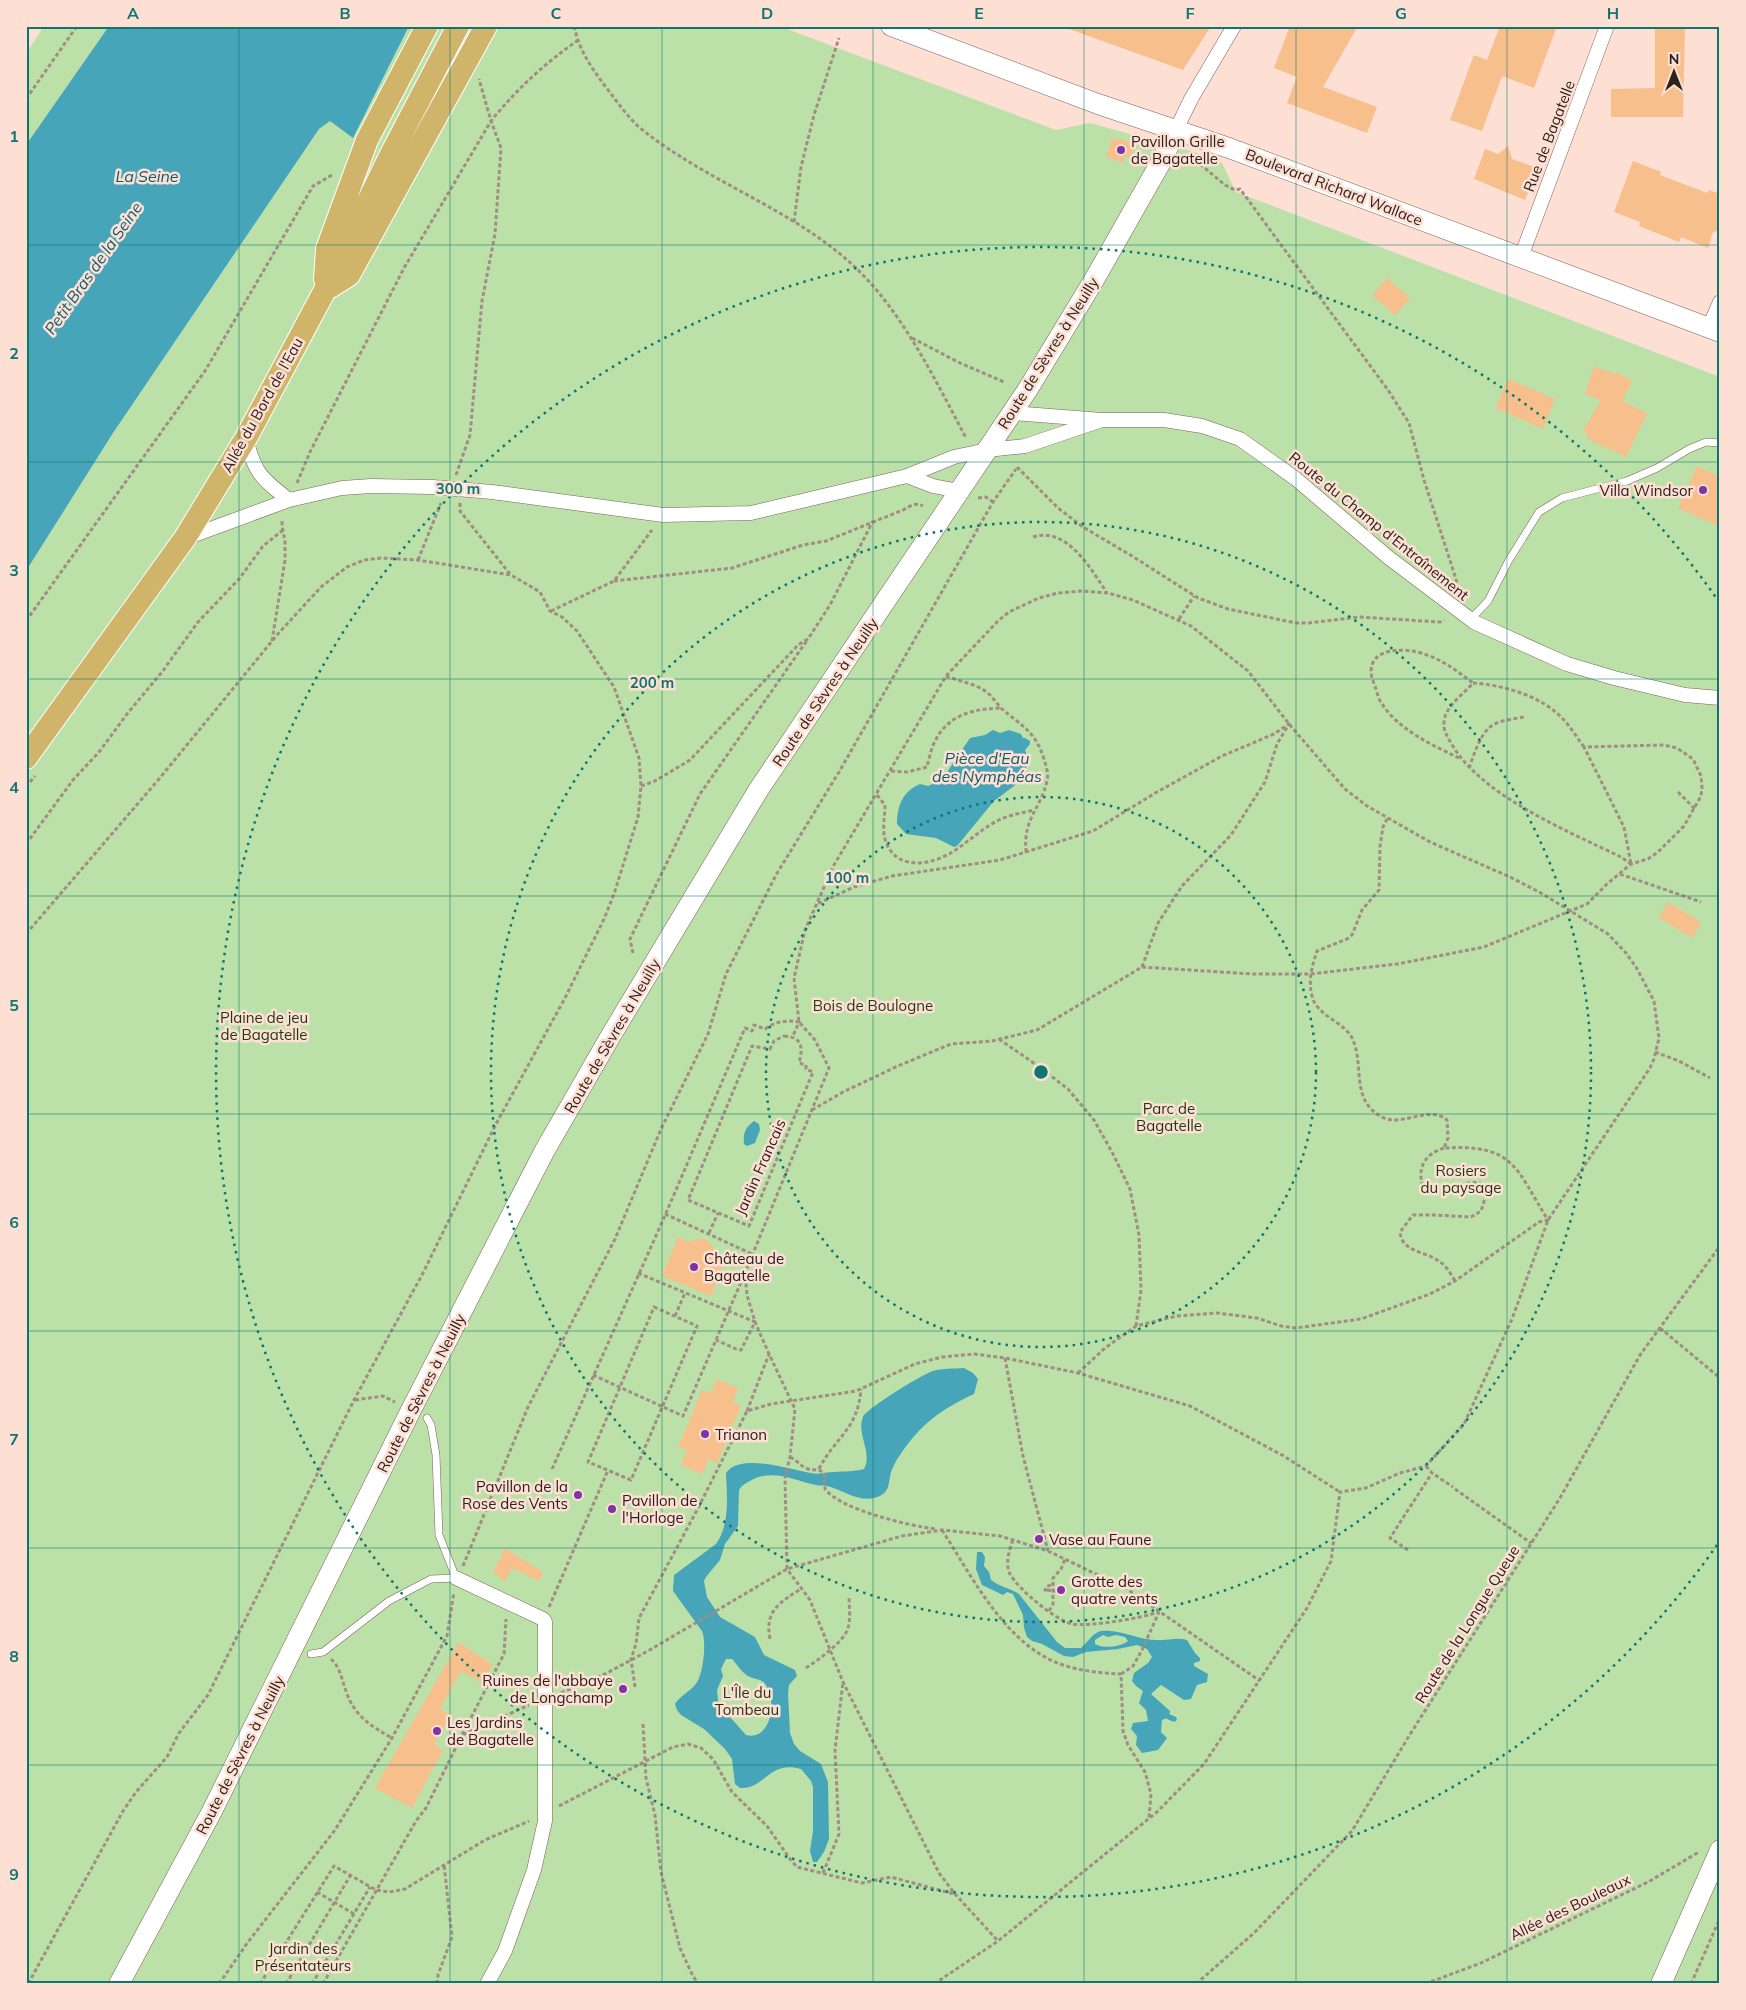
<svg xmlns="http://www.w3.org/2000/svg" width="1746" height="2010" font-family="Mulish,sans-serif">
  <rect width="100%" height="100%" fill="#fddfd4"/>
  <!-- green -->
  <path fill="#bbe1a9" d="M44,26h65l-83,119v-91z
    M409,26h370l277,104 34,-7 102,28 30,12 14,29 484,185v1607h-1694v-1413l87,-138 206,-304 11,-9 23,17z"/>
  <!-- water -->
  <path fill="#46a5b9" fill-rule="evenodd" d="M109,26h300l-56,112 -23,-17 -11,8 -206,304 -87,138v-426z
    M993,730l7,3 9,-3 12,4 2,4h2l5,3v3l-5,6 4,10 -4,11 -11,15 -20,15 -37,45 -3,1 -18,-9 -30,-4 -9,-10c0,-18 6,-33 23,-40l8,2 5,-2 5,-7 7,-2 25,-37 15,-3z
    M754,1121l5,3 1,6 -5,13 -8,3 -3,-2c-1,-11 1,-16 10,-23z
    M964,1368l9,5 5,6 -4,15c-33,15 -54,31 -74,61 -4,5 -7,12 -9,17 -3,13 -1,22 -17,26 -16,4 -31,-8 -47,-12 -3,-1 -7,0 -11,-1 -23,-5 -43,-17 -66,-4 -4,2 -8,4 -11,9l-1,36 -13,18 -5,16 -14,17 -2,4 3,16 13,20 35,20 9,18 31,15 2,6 -8,9 -1,8 2,40 4,11 6,7 21,13 7,18 1,57 -5,13 -7,10h-4l-3,-11 3,-20v-44l-2,-6 -10,-12c-33,-9 -36,21 -61,19l-5,-4 -3,-25 -7,-10 -21,-20 -23,-14 -4,-5 -2,-6c5,-8 14,-12 20,-19 8,-8 12,-43 7,-54l-29,-40 1,-16 42,-31c14,-19 11,-49 10,-71 14,-21 65,-3 85,0 7,2 15,-1 23,-1 11,-1 19,0 30,-3 9,-17 -8,-35 -1,-52 4,-9 60,-43 70,-46 10,-3 20,-2 31,-3zM726,1659h6c5,5 9,13 16,17 7,4 15,2 19,11 10,16 3,54 -21,48l-25,-28 -3,-7 -1,-10 6,-14 -2,-7z
    M977,1552h5l3,5 -1,9 5,6 2,8c9,7 19,8 28,14l38,48 8,6h16c6,-5 13,-17 21,-17 19,-2 35,9 54,9 11,1 21,-3 31,0l8,13 5,5v3l-6,2v3l14,8 -1,8 -10,3 -6,14 -7,1 -23,-15 -10,9 19,17 -1,6 -7,3 -1,12 6,6 -9,12 -16,3 -6,-8 1,-9 -6,-7 2,-6 15,-2 -2,-11 -7,-7 4,-12 -7,-5 -4,-5 2,-8 14,-10 4,-6 -5,-8 -10,-4 -19,4 -32,3 -13,5 -9,-1 -22,-12 -10,-3 -5,-4 -3,-9 -1,-13 -10,-21 -6,-2 -4,3 -21,-10 -6,-16zM1103,1635l5,2 8,-2 9,2 3,4c-8,6 -24,8 -33,3v-4z"/>
  <g fill="none" stroke-linecap="round" stroke-linejoin="round">
    <!-- stream -->
    <path stroke="#46a5b9" stroke-width="5.5" d="M1169,1717l5,2"/>
  </g>
  <!-- building -->
  <path fill="#f7bf8b" d="M1070,26h141l-28,44 -114,-41z
    M1290,26h68l-35,61 54,20 -10,26 -80,-30 10,-26 -23,-9z
    M1500,26h57l-23,62 -32,-12 -20,55 -32,-11 24,-65 13,5z
    M1655,26h30l-2,91h-72v-28l44,-1z
    M1112,138l23,5 -4,14 -6,-1 -2,7 -17,-6z
    M1508,146l4,13 25,9 -12,32 -51,-21 11,-30 13,5z
    M1633,161l28,11 -1,3 47,18 2,-3 11,4v36l-7,2 -5,16 -27,-11 -2,5 -40,-16 1,-4 -26,-10z
    M1387,278l23,20 -15,17 -23,-20z
    M1594,366l21,8 1,-2 17,9 -11,20 25,12 -21,44 -40,-19 2,-4 -5,-3 18,-31 -16,-6z
    M1508,379l47,20 -12,30 -48,-21z
    M1697,466l23,10v51l-42,-19z
    M1668,902l33,20 -9,16 -33,-20z
    M678,1237l12,5 7,-3h8l6,5 5,9 11,4 -16,39 -49,-20z
    M717,1379l21,9 -5,15 8,3 -24,57 -8,-4 -7,15 -21,-9 6,-15 -9,-3 24,-57 9,3z
    M505,1548l38,24 -4,9 -27,-13 -7,14 -12,-10z
    M458,1643l35,21 -10,19 -22,-12 -21,38 10,6 -16,29 9,6 -31,58 -37,-20z"/>
  <g fill="none" stroke-linecap="round" stroke-linejoin="round">
    <defs>
      <path id="lane" d="M1471,619l17,-18 21,-41 30,-48 23,-14 65,-17 30,-13 32,-19 17,-7 14,1
        M311,1654l12,-2 66,-51 42,-22 25,-1 -17,-43 -3,-80 -5,-30 -4,-7"/>
      <path id="street" d="M1176,130l15,-31 43,-73
        M1521,257l86,-231
        M1709,327l11,-25
        M1012,413l90,7h62l38,6 38,13 56,40 93,79 85,64 93,42 47,14 71,17 35,3
        M246,438c8,35 16,41 43,62
        M907,476l26,10 26,5
        M186,538l103,-38 53,-12 29,-2 62,1 59,5 171,23 88,-2 156,-37 47,-19 33,-7 38,-4 77,-26
        M456,1578l87,41 2,3v199l-11,49 -29,81 -18,33"/>
      <path id="secondary" d="M891,26l207,78 131,44 491,184
        M119,1984l92,-171 200,-403 134,-260 65,-113 149,-248 269,-400 66,-109 67,-118 15,-32
        M1661,1984l59,-134"/>
      <path id="primary" d="M325,279l2,-30 40,-109 60,-114
        M330,287l19,-12 137,-249
        M26,758l159,-220 61,-100 79,-148 66,-136 67,-128"/>
    </defs>
    <!-- lane casing -->
    <use href="#lane" stroke="#7c6258" stroke-width="8"/>
    <!-- street casing -->
    <use href="#street" stroke="#7c6258" stroke-width="15"/>
    <!-- secondary casing -->
    <use href="#secondary" stroke="#7c6258" stroke-width="21"/>
    <!-- primary casing -->
    <use href="#primary" stroke="#fff" stroke-width="24"/>
    <!-- path -->
    <path stroke="#a28d84" stroke-width="3" stroke-dasharray="4 2.5" stroke-linecap="butt" d="M574,26c5,24 17,41 31,60 11,14 21,29 34,41 14,12 31,23 47,33 58,36 125,63 174,112 45,45 77,111 106,166
      M26,99l51,-73
      M1200,164l25,21 10,5 5,-1 148,201 21,33 15,57 32,99 1,11
      M794,222l7,-55 13,-52 25,-77
      M912,338l48,25 44,19
      M1017,467l41,41 25,19 49,29 66,42 30,11 68,14h13l50,-6 81,5 4,-2
      M456,475l14,-40 12,-134 13,-67 6,-86 -10,-27 -12,-42
      M297,483l13,-31 94,-184 87,-147c25,-31 54,-58 86,-80
      M978,498l8,-1 7,5
      M460,503v8l50,63
      M1033,537c34,-11 58,32 74,56
      M418,560l23,-57
      M614,581l118,-13 71,-23 23,-4 77,-31c7,-4 12,-8 20,-4
      M551,611l63,-30 38,-51
      M1179,619l15,-23
      M26,621l179,-250 108,-185 19,-11
      M272,641l13,-81v-19l-3,-15v-7
      M946,676c12,5 26,7 36,13 8,4 13,12 19,19 20,18 34,22 43,51 2,7 5,15 3,22 -7,30 -24,36 -21,72
      M1584,747c-7,-9 -13,-20 -21,-28 -21,-23 -60,-34 -90,-36 -9,11 -28,23 -29,39 -1,8 3,14 7,21 30,53 117,88 170,114l10,7
      M1459,758c-27,-13 -60,-28 -77,-54 -4,-5 -5,-13 -7,-18 -2,-5 -4,-10 -4,-15 1,-25 36,-23 53,-17 19,6 33,17 49,29
      M1469,768c5,-13 10,-31 20,-40 8,-8 25,-9 35,-11
      M891,771l16,1 20,-5c2,-8 4,-18 8,-26 14,-27 38,-32 66,-33
      M641,786l14,-5 35,-21 108,-115 10,-6 22,-34 43,-84
      M26,787l9,-11
      M1678,792l17,17
      M877,795l8,10c0,11 -3,24 0,34 9,31 42,27 64,15 17,-10 31,-24 48,-33 11,-6 25,-8 37,-11
      M26,844l47,-64 26,-28 28,-38 35,-42 36,-50 41,-43 24,-33 20,-16
      M1620,874l81,28
      M26,934l133,-155 118,-144 44,-48 26,-20 17,-7 17,-2 37,2 93,15 29,17 10,19 12,6 15,14 37,56 25,71 2,28 -3,31 -24,77 -10,25 -39,79 -69,126 -73,149 -69,127 -146,295 -29,38 -12,24 -31,35 -13,19 -95,173
      M633,953l-3,-14 70,-145 108,-155
      M1142,967l111,7h57l87,-10 87,-17 103,-43 20,-20 24,-20 17,-5 10,-7 26,-26 17,-30 1,-9 -1,-11 -8,-17 -16,-11 -13,-3 -80,2 40,80 7,37
      M784,1036c19,1 19,12 15,27l7,2v4l7,3 -64,154 -61,-26 64,-154 18,3 4,-8z
      M999,1039l39,27 30,23 26,31 18,32 18,37 9,46 2,55 -5,36
      M1655,1052l24,9 31,17
      M812,1110l31,-18 55,-26 53,-22 41,-3 45,-11 105,-63 16,-44 24,-37 49,-51 34,-53 12,-38 12,-20 -15,10 -52,22 -65,36 -64,39 -93,29 -108,16 -38,11 -37,17
      M1444,1148c-20,6 -28,21 -20,42 24,9 35,-11 56,-7l6,12 -5,16 -10,6 -37,-2h-21l-13,17c2,22 28,18 44,33 4,4 8,11 11,16
      M665,1214l87,40
      M709,1233l9,-20
      M638,1273l117,49 -14,28 -5,-1 -20,-9
      M654,1307l43,19 -66,154 -43,-18z
      M675,1316l10,-23
      M1660,1328l60,50
      M1005,1358l18,98 25,95
      M1078,1373l27,-25 31,-22 41,-10 40,-3 40,5 24,8 15,2 65,-9 69,-25 25,-13 84,-59 9,-2c-33,-53 -34,-76 -104,-72l4,-10 -1,-18c-19,-16 -46,9 -67,-4 -29,-17 -16,-50 -27,-76 -7,-18 -36,-23 -41,-44 -4,-16 0,-30 5,-45l30,-12 5,-4 10,-25 17,-20 1,-44 3,-19 4,-8
      M593,1375l90,41 62,-143
      M355,1400l28,-4 12,6
      M747,1411l22,-57
      M790,1457c7,3 11,10 18,12 6,2 10,-1 16,4l1,16c16,21 85,37 111,40
      M1426,1466l6,7 21,14
      M552,1469l115,-258 78,-183 7,3 2,-6 11,4c11,-8 21,-9 34,-7l-6,14
      M819,1469c16,-32 39,-39 42,-80
      M1455,1489l76,54
      M942,1530c31,48 64,116 121,135 18,6 39,8 58,9l2,57 5,14 17,27 6,22 -2,24
      M1013,1540c-4,10 -8,24 -3,34 8,15 45,46 62,50 16,3 71,-6 86,-12
      M1408,1550l-18,-12 42,-65
      M463,1566l65,-159 87,-168 46,-110 47,-95 18,-60 50,-99 63,-103 154,-270 23,-33
      M1047,1590h-2l1,-3 7,-3
      M549,1607l59,-137
      M1049,1611l4,-7v-26l8,-9 4,-10
      M770,1639c-6,-29 11,-37 32,-51
      M331,1659c9,8 11,21 15,32 8,25 25,35 46,47
      M806,1668c12,-8 38,-26 42,-40 3,-10 1,-22 1,-32
      M1121,1674l12,-8 9,-16 17,-38
      M635,1687l-4,-28 5,-15 3,-26 57,-106 51,-101 24,-7 85,-13 59,-27 27,-7 32,-3 31,4 73,15 112,33 92,49 58,37
      M561,1693l44,-19 43,-23 139,-82 115,-33 40,-6 58,6 48,15 79,38 133,92
      M643,1724l3,54 9,37 6,57 19,76 12,26 6,10
      M462,1735l42,-81 2,-35
      M559,1806l114,-59 15,-3 13,4 12,11 19,33 35,34 23,33 7,8 65,16 29,-6 63,17
      M823,1873l16,-39 -4,-84 8,-68
      M317,1892l37,22
      M219,1984l29,-42 87,-112 57,-92 55,-102 7,-44
      M260,1984l74,-118 42,24 13,2 16,-3 80,-49 44,-19
      M286,1984l64,-108
      M312,1984l58,-97
      M323,1984l93,-163 10,-13 36,-73 67,-30
      M437,1984l1,-9 14,-38 -8,-73
      M934,1984l64,-43 159,-129 47,-48 103,-156 24,-47 9,-69 26,-4 34,-15 26,-7 38,-42 48,-105 36,-99 102,-152 4,-9 5,-21 -5,-37 -18,-34 -10,-14 -18,-19 -67,-41 -31,-16 -80,-35 -63,-36 -22,-17 -56,-65 -41,-53 -57,-45 -58,-26 -25,-7 -26,-2 -24,2 -19,5 -30,14 -11,9 -52,55 -112,189 -29,65 -11,48 5,44 16,18 14,28 -84,205 2,22 8,27 14,32 26,55 -5,48 -5,21 2,91 23,31 33,82 96,191 16,21 43,47
      M1196,1984l58,-51 98,-102 57,-95 151,-238 80,-143 80,-109
      M1425,1984l56,-21 167,-81 51,-30
      M1691,1984l29,-66"/>
    <!-- lane -->
    <use href="#lane" stroke="#fff" stroke-width="7"/>
    <!-- street -->
    <use href="#street" stroke="#fff" stroke-width="14"/>
    <!-- secondary -->
    <use href="#secondary" stroke="#fff" stroke-width="20"/>
    <!-- primary -->
    <use href="#primary" stroke="#cfb46a" stroke-width="22"/>
    <!-- path-bridge -->
    <path stroke="#a28d84" stroke-width="3" stroke-dasharray="4 2.5" stroke-linecap="butt" d="M1047,1590l10,1"/>
  </g>
  <!-- grid -->
  <path fill="none" stroke="#0f766e" stroke-width="1" stroke-opacity="0.55" d="M239,26v1958M450,26v1958M662,26v1958M873,26v1958M1084,26v1958M1296,26v1958M1507,26v1958M26,245h1694M26,462h1694M26,679h1694M26,896h1694M26,1114h1694M26,1331h1694M26,1548h1694M26,1765h1694"/>
  <!-- distance rings -->
  <g fill="none" stroke="#0f766e" stroke-width="2.5" stroke-dasharray="2.5 5">
    <circle cx="1041" cy="1072" r="275"/>
    <circle cx="1041" cy="1072" r="550"/>
    <path d="M1717 1545A825 825 0 1 1 1717 599"/>
  </g>
  <!-- markers -->
  <g fill="#7f34a5" stroke="#fddfd4" stroke-width="2">
    <circle cx="1121" cy="150" r="5"/>
    <circle cx="1703" cy="490" r="5"/>
    <circle cx="694" cy="1267" r="5"/>
    <circle cx="705" cy="1434" r="5"/>
    <circle cx="578" cy="1495" r="5"/>
    <circle cx="612" cy="1509" r="5"/>
    <circle cx="1039" cy="1539" r="5"/>
    <circle cx="1061" cy="1590" r="5"/>
    <circle cx="623" cy="1689" r="5"/>
    <circle cx="437" cy="1731" r="5"/>
  </g>
  <g text-anchor="middle" dominant-baseline="central" stroke-width="5" stroke-linejoin="round" paint-order="stroke">
    <!-- street labels -->
    <g font-size="15" fill="#2c221d" stroke="#fddfd4">
      <text transform="translate(1549 136) rotate(-69)">Rue de Bagatelle</text>
      <text transform="translate(1334 187) rotate(21)">Boulevard Richard Wallace</text>
      <text transform="translate(1048 353) rotate(-58)">Route de Sèvres à Neuilly</text>
      <text transform="translate(262 405) rotate(-61)">Allée du Bord de l'Eau</text>
      <text transform="translate(1379 526) rotate(39)">Route du Champ d'Entraînement</text>
      <text transform="translate(825 692) rotate(-56)">Route de Sèvres à Neuilly</text>
      <text transform="translate(612 1036) rotate(-60)">Route de Sèvres à Neuilly</text>
      <text transform="translate(760 1167) rotate(-66)">Jardin Francais</text>
      <text transform="translate(421 1393) rotate(-63)">Route de Sèvres à Neuilly</text>
      <text transform="translate(1467 1624) rotate(-58)">Route de la Longue Queue</text>
      <text transform="translate(240 1755) rotate(-63)">Route de Sèvres à Neuilly</text>
      <text transform="translate(1570 1907) rotate(-26)">Allée des Bouleaux</text>
    </g>
    <!-- poi labels -->
    <g font-size="15" fill="#2c221d" stroke="#fddfd4" text-anchor="start">
      <text x="1131" y="141">Pavillon Grille<tspan x="1131" dy="17">de Bagatelle</tspan></text>
      <text x="1693" y="490" text-anchor="end">Villa Windsor</text>
      <text x="704" y="1258">Château de<tspan x="704" dy="17">Bagatelle</tspan></text>
      <text x="715" y="1434">Trianon</text>
      <text x="568" y="1486" text-anchor="end">Pavillon de la<tspan x="568" dy="17">Rose des Vents</tspan></text>
      <text x="622" y="1500">Pavillon de<tspan x="622" dy="17">l'Horloge</tspan></text>
      <text x="1049" y="1539">Vase au Faune</text>
      <text x="1071" y="1581">Grotte des<tspan x="1071" dy="17">quatre vents</tspan></text>
      <text x="613" y="1680" text-anchor="end">Ruines de l'abbaye<tspan x="613" dy="17">de Longchamp</tspan></text>
      <text x="447" y="1722">Les Jardins<tspan x="447" dy="17">de Bagatelle</tspan></text>
    </g>
    <!-- park labels -->
    <g font-size="15" fill="#1e390f" stroke="#fddfd4">
      <text x="873" y="1005">Bois de Boulogne</text>
      <text x="264" y="1017">Plaine de jeu<tspan x="264" dy="17">de Bagatelle</tspan></text>
      <text x="1169" y="1108">Parc de<tspan x="1169" dy="17">Bagatelle</tspan></text>
      <text x="1461" y="1170">Rosiers<tspan x="1461" dy="17">du paysage</tspan></text>
      <text x="747" y="1692">L'Île du<tspan x="747" dy="17">Tombeau</tspan></text>
      <text x="303" y="1948">Jardin des<tspan x="303" dy="17">Présentateurs</tspan></text>
    </g>
    <!-- water labels -->
    <g font-size="16" font-style="italic" fill="#0b5c6b" stroke="#fddfd4">
      <text x="147" y="176">La Seine</text>
      <text transform="translate(93 268) rotate(-55)">Petit Bras de la Seine</text>
      <text x="987" y="758">Pièce d'Eau<tspan x="987" dy="18">des Nymphéas</tspan></text>
    </g>
  </g>
  <circle cx="1041" cy="1072" r="8" fill="#0f766e" stroke="#fddfd4" stroke-width="2.5"/>
  <g font-size="15" text-anchor="middle" font-weight="bold" fill="#0f766e" stroke="#fddfd4" stroke-width="5" stroke-linejoin="round" paint-order="stroke">
    <text x="458" y="494">300 m</text>
    <text x="652" y="688">200 m</text>
    <text x="847" y="883">100 m</text>
  </g>
  <!-- border -->
  <rect width="1746" height="2010" fill="none" stroke="#fddfd4" stroke-width="55"/>
  <!-- north arrow -->
  <g transform="translate(1674 72)" stroke="#fddfd4" stroke-width="4" paint-order="stroke">
  <path d="M0-4L9 19L0 12L-9 19Z" fill="#2c221d"/>
  <text y="-8" font-size="14" font-weight="bold" text-anchor="middle" fill="#2c221d">N</text>
  </g>
  <rect x="28" y="28" width="1690" height="1954" fill="none" stroke="#0f766e" stroke-width="2"/>
  <g font-size="16" text-anchor="middle" font-weight="bold" fill="#0f766e">
    <text x="133" y="19">A</text>
    <text x="345" y="19">B</text>
    <text x="556" y="19">C</text>
    <text x="767" y="19">D</text>
    <text x="979" y="19">E</text>
    <text x="1190" y="19">F</text>
    <text x="1401" y="19">G</text>
    <text x="1613" y="19">H</text>
    <text x="14" y="142">1</text>
    <text x="14" y="359">2</text>
    <text x="14" y="576">3</text>
    <text x="14" y="793">4</text>
    <text x="14" y="1011">5</text>
    <text x="14" y="1228">6</text>
    <text x="14" y="1445">7</text>
    <text x="14" y="1662">8</text>
    <text x="14" y="1880">9</text>
  </g>
</svg>
